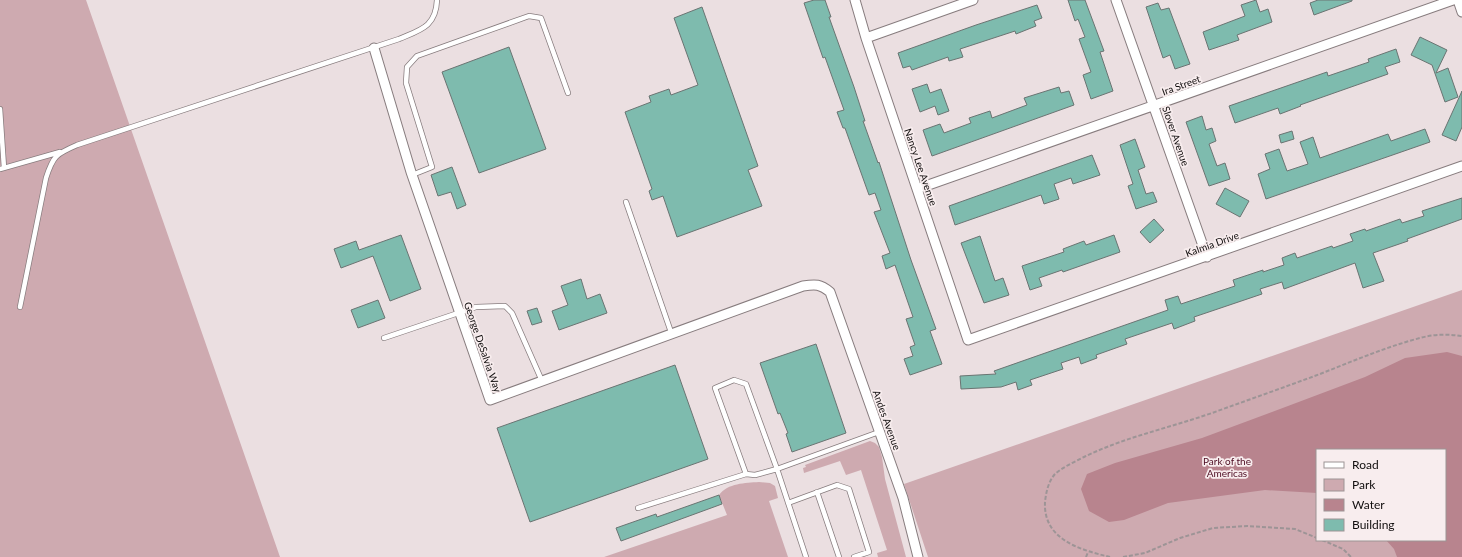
<svg xmlns="http://www.w3.org/2000/svg" width="1462" height="557" font-family="Lato,sans-serif">
  <rect width="100%" height="100%" fill="#ebdfe1"/>
  <!-- green -->
  <path fill="#ceaab0" fill-rule="evenodd" d="M0,0h86l194,557h-280z
    M1462,290v267h-534l-24,-73zM1317,450h128v90h-128z
    M870,441l5,2 4,4 3,10 3,22 21,78h-28l-1,-4 10,-3 -26,-80 -15,5 -6,-14 -36,12 -1,-5 3,-1 -1,-2z
    M759,482l11,1 5,3 3,12 -9,3 19,56h-184l123,-42 -8,-20c9,-12 26,-12 40,-13z"/>
  <!-- water -->
  <path fill="#b8848e" d="M1447,352l15,4v201h-65l-3,-8 -8,-9h59v-90h-128v43l-52,-3 -97,13 -44,17 -15,2 -20,-11 -8,-22 6,-15 28,-11 87,-25 86,-32 77,-29 40,-19z"/>
  <!-- building -->
  <path fill="#7ebbae" stroke="#6a7472" d="M814,0h11l6,17h-2l25,70 11,34h-2l15,42 1,-1 32,98 25,69 -6,2 12,33 -32,11 -6,-16 9,-3 -3,-9 5,-2 -9,-26 7,-2 -18,-52 -9,4 -4,-13 8,-3 -16,-41 7,-2 -6,-17 -6,2 -24,-67h-2l-6,-16 7,-2 -19,-53 -2,1 -19,-55z
    M1068,0h17l19,51 -4,1 13,39 -22,8 -8,-24 8,-3 -12,-33 6,-2 -7,-18 -3,2z
    M1256,0l4,12 8,-3 4,13 -35,13 2,5 -30,10 -6,-18 42,-16 -4,-11z
    M1318,0h34v1l-38,14 -4,-12z
    M1158,3l3,7 8,-2 21,56 -15,5 -5,-14 -7,3 -17,-51z
    M1037,5l5,13 -8,3 2,5 -20,8 -1,-3 -55,18 3,8 -14,4 -1,-4 -36,13 -2,-4 -7,2 -5,-15 78,-28z
    M702,7l56,159 -10,4 14,36 -85,31 -14,-41 -11,4 -3,-9 3,-2 -27,-77 26,-10 -2,-6 20,-7 2,6 27,-10 -24,-67z
    M1420,37l27,13 -11,23 12,-5 10,29 -13,5 -13,-37 -21,-10z
    M509,47l37,102 -67,24 -37,-101z
    M1396,49l4,13 -15,5 3,7 -88,31 1,1 -21,8 -2,-6 -43,15 -6,-17 98,-34 1,4 41,-14 -1,-3z
    M927,84l3,9 11,-4 8,22 -11,4 -3,-9 -15,6 -8,-23z
    M1059,87l2,6 8,-2 5,14 -142,51 -9,-26 17,-6 4,9 27,-10 -2,-5 21,-7 2,7 35,-13 -3,-7z
    M1462,91v36l-6,14 -14,-6z
    M1202,116l4,14 6,-2 4,13 -7,3 8,22 8,-3 5,16 -21,7 -23,-64z
    M1425,129l5,13 -164,57 -8,-25 12,-5 -5,-15 14,-5 8,22 21,-7 -8,-22 13,-5 7,21 68,-24 3,7z
    M1292,131l2,8 -13,4 -2,-8z
    M1135,139l10,28 -7,3 8,24 7,-2 4,10 -21,7 -8,-23 5,-2 -13,-39z
    M1092,155l8,20 -27,9 -2,-6 -17,6 5,15 -15,5 -3,-9 -86,30 -6,-19z
    M452,167l14,38 -9,4 -6,-17 -13,4 -7,-21z
    M1225,188l24,13 -9,16 -24,-13z
    M1462,198v21l-55,20 1,2 -35,12 11,28 -21,7 -8,-25 -71,26 -2,-7 -22,7 2,5 -68,23 1,4 -21,8 -2,-6 -47,16 2,5 -31,11 1,3 -16,6 -2,-7 -18,6 2,6 -33,11 2,5 -14,5 -2,-8 -15,5 -40,2 -1,-13 36,-2 -2,-3 174,-61 -3,-10 13,-4 3,8 54,-18 -2,-6 30,-10v2l21,-7 -2,-7 13,-5 2,5 35,-12 1,2 20,-7 -3,-7 15,-5 1,2 34,-12 2,4 22,-7 -2,-5z
    M1154,219l10,11 -14,13 -10,-11z
    M401,235l20,54 -31,12 -17,-45 -32,12 -7,-19 22,-8 3,9z
    M1114,235l6,17 -57,20 -1,-2 -23,8 3,8 -12,4 -8,-24 42,-14 -1,-3 21,-8 2,4z
    M980,236l15,45 8,-3 6,17 -25,8 -23,-60z
    M581,279l6,20 13,-5 7,19 -48,17 -7,-19 16,-6 -7,-19z
    M378,300l7,18 -27,10 -7,-18z
    M537,308l5,14 -10,3 -5,-14z
    M816,344l30,89 -54,19 -6,-18 2,-1 -8,-20 -2,1 -18,-51z
    M675,365l33,94 -178,63 -33,-94z
    M719,495l3,9 -101,37 -5,-13 40,-14 1,3z"/>
  <g fill="none" stroke-linecap="round" stroke-linejoin="round">
    <defs>
      <path id="lane" d="M0,109l4,59
        M0,169l60,-17
        M412,175l20,-8 -26,-84 1,-16 10,-11 112,-40 12,2 27,75
        M626,202l46,133
        M20,307l26,-129c7,-22 10,-24 31,-33l322,-106c21,-9 37,-12 38,-39
        M384,338l92,-31 29,-1 7,7 30,68
        M817,492l22,65
        M788,503l49,-18 12,4 20,63 -15,5
        M638,508l108,-34
        M806,557l-29,-88 -22,6 -9,-1 -31,-86 19,-8 12,4 31,85 102,-37"/>
      <path id="street" d="M855,0l11,38 102,302 494,-174
        M1116,0l91,257
        M1458,0l4,12
        M866,38l107,-38
        M374,48l37,124 79,228 313,-114c13,-2 17,-2 27,6l73,206 15,59
        M917,189l536,-189"/>
    </defs>
    <!-- lane casing -->
    <use href="#lane" stroke="#877c7e" stroke-width="6"/>
    <!-- street casing -->
    <use href="#street" stroke="#877c7e" stroke-width="11"/>
    <!-- path -->
    <path stroke="#9d9496" stroke-width="2" stroke-dasharray="4 2" stroke-linecap="butt" d="M1322,540l21,9 8,8
      M1086,557l2,-5
      M1110,557c-29,-7 -67,-17 -65,-55 1,-9 3,-20 10,-28 8,-7 19,-12 29,-17 41,-20 85,-29 128,-44 36,-13 73,-26 108,-39 33,-13 66,-27 100,-36 14,-4 28,-4 42,-2
      M1123,557l22,-4 35,-15 33,-10 34,-2 48,3 22,9"/>
    <!-- lane -->
    <use href="#lane" stroke="#fff" stroke-width="4.5"/>
    <!-- street -->
    <use href="#street" stroke="#fff" stroke-width="9"/>
  </g>
  <g text-anchor="middle" dominant-baseline="central" stroke-width="3.5" stroke-linejoin="round" paint-order="stroke">
    <!-- street labels -->
    <g font-size="10" fill="#110e0e" stroke="#f8edee">
      <text transform="translate(1181 85) rotate(-20)">Ira Street</text>
      <text transform="translate(1176 136) rotate(71)">Slover Avenue</text>
      <text transform="translate(921 167) rotate(71)">Nancy Lee Avenue</text>
      <text transform="translate(1212 244) rotate(-20)">Kalmia Drive</text>
      <text transform="translate(483 347) rotate(71)">George DeSalvia Way</text>
      <text transform="translate(887 420) rotate(70)">Andes Avenue</text>
    </g>
    <!-- park labels -->
    <g font-size="10" fill="#4d0c22" stroke="#f8edee">
      <text x="1227" y="461">Park of the<tspan x="1227" dy="12">Americas</tspan></text>
    </g>
  </g>
  <!-- legend -->
  <rect x="1316" y="449" width="130" height="92" fill="#f8edee" stroke="#9c9494"/>
  <rect x="1324" y="462" width="20" height="6" fill="#ffffff" stroke="#9c9494"/>
  <text x="1352" y="469" font-size="12" fill="#110e0e">Road</text>
  <rect x="1324" y="479" width="20" height="12" fill="#ceaab0" stroke="#9c9494"/>
  <text x="1352" y="489" font-size="12" fill="#110e0e">Park</text>
  <rect x="1324" y="499" width="20" height="12" fill="#b8848e" stroke="#9c9494"/>
  <text x="1352" y="509" font-size="12" fill="#110e0e">Water</text>
  <rect x="1324" y="519" width="20" height="12" fill="#7ebbae" stroke="#9c9494"/>
  <text x="1352" y="529" font-size="12" fill="#110e0e">Building</text>
</svg>
